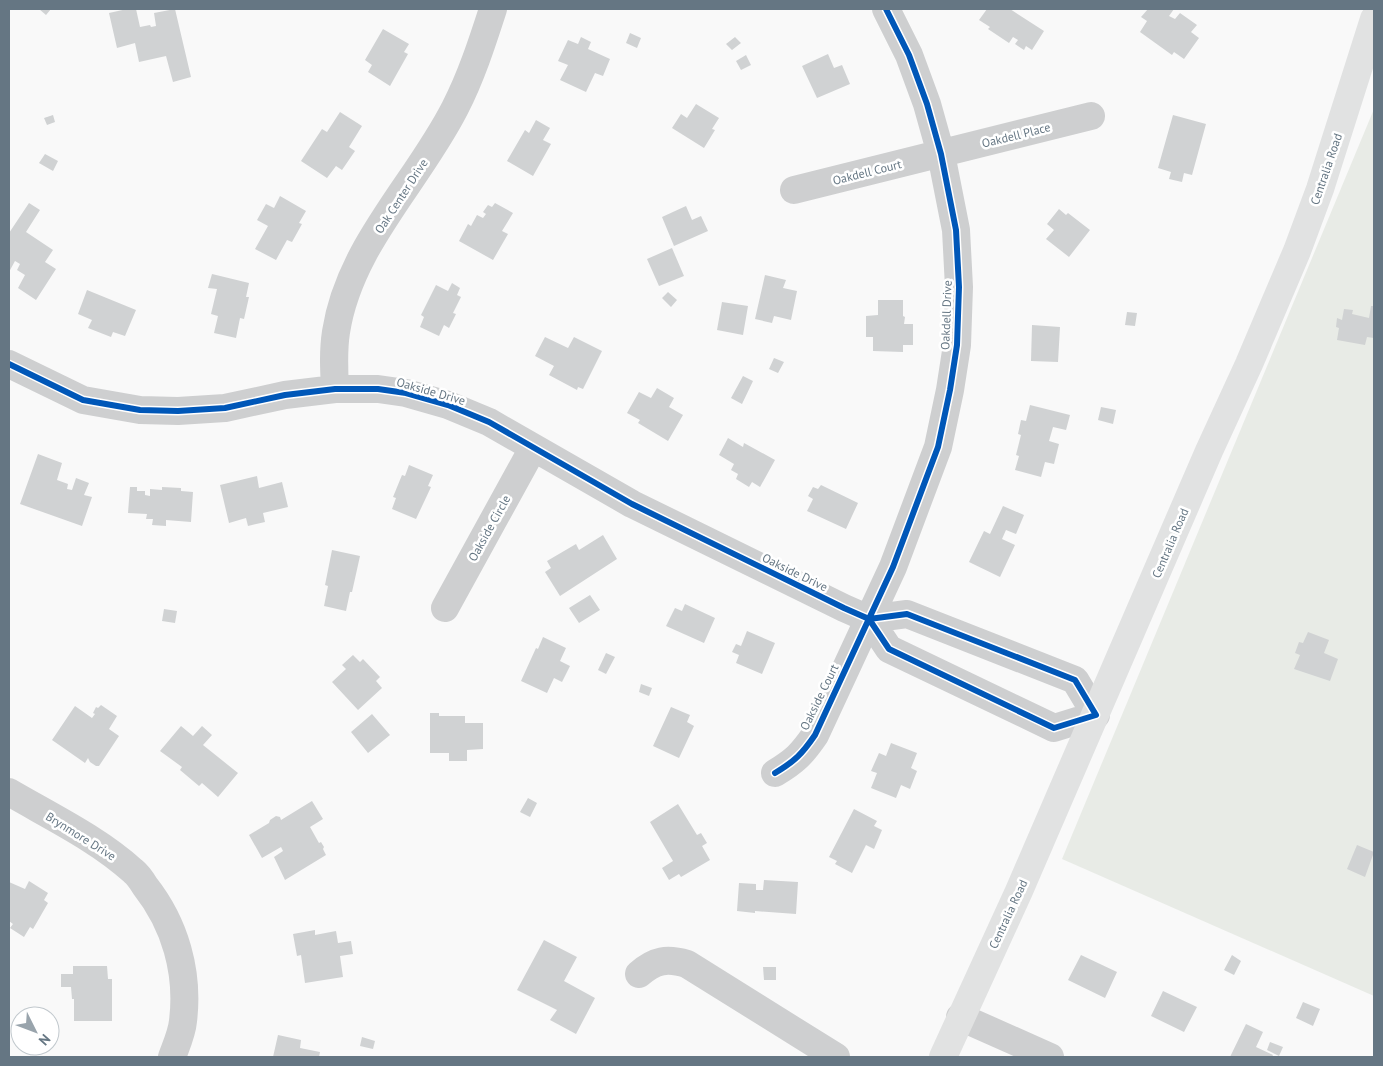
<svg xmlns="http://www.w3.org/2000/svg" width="1383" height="1066" font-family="'PT Sans',sans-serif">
  <rect width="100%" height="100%" fill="#f9f9f9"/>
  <!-- green -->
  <path fill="#e8ebe6" d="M1374,109v887l-312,-137z"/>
  <!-- building -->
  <path fill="#d0d2d3" d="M39,9h12l-5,6z
    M127,9h9l4,18 10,-2 1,2 5,-1 -2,-13 21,-4 16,68 -18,5 -7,-26 -27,6 -4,-19 -18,5 -8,-35z
    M987,9h23l34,22 -12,19 -6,-4 -2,4 -9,-6 3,-4 -5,-3 -4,6 -21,-14 2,-2 -11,-7z
    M1148,9h26l-5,7 6,3 5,-6 17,12 -6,7 8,6 -15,21 -10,-7 -2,3 -32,-23 7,-11 -6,-4z
    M383,29l26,15 -5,8 4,2 -18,32 -22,-14 4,-7 -7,-5z
    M630,33l11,5 -4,10 -11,-5z
    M581,37l10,5 -3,7 22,10 -7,17 -8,-3 -9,19 -26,-12 8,-15 -10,-4 10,-21 10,4z
    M735,37l6,6 -9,7 -6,-6z
    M828,54l6,14 8,-3 8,19 -33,14 -15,-32z
    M746,55l5,10 -10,5 -5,-9z
    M696,104l23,14 -7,11 3,1 -11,18 -32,-20 9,-14 6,4z
    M340,112l22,14 -13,21 6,4 -13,19 -6,-4 -9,12 -26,-17 21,-32 5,3z
    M53,115l2,7 -8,3 -3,-7z
    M1173,115l33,9 -14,51 -8,-2 -2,9 -13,-3 2,-7 -13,-4z
    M536,120l14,8 -7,12 8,4 -18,32 -26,-15 18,-31 4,3z
    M45,154l13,7 -5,10 -14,-8z
    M280,196l26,15 -7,12 3,1 -10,18 -5,-2 -11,20 -21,-11 13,-23 -11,-6 9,-16 8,4z
    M29,203l11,7 -14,22 27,18 -8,12 11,7 -20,31 -18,-12 7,-13 -8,-5 3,-6 -5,-3 -6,11v-39z
    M495,203l18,10 -11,18 6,3 -15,26 -34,-19 9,-17 3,2 6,-11 6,3 3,-4 -3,-2 5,-7 4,2z
    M686,206l6,14 9,-4 7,15 -34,15 -12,-29z
    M1059,209l7,6 2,-2 22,17 -21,27 -23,-18 8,-9 -7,-6z
    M672,248l12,28 -25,10 -12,-27z
    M212,274l37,9 -3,14h3l-5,22 -4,-1 -4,20 -22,-5 4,-17 -7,-2 6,-25 -9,-1z
    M765,275l21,5 -3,8 14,3 -6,29 -17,-4 -2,7 -17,-4z
    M452,283l8,5 -3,7 4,2 -8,16 3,1 -7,14 -5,-3 -5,11 -19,-9 4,-10 -3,-2 15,-30 12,6z
    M87,290l49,20 -11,26 -12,-4 -2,5 -23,-9 4,-8 -14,-6z
    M668,292l9,8 -6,7 -9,-9z
    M878,300h25v16l2,1 -1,7h9v21h-10v7l-30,-1v-14h-7v-21l12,-1z
    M722,302l26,4 -5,29 -26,-5z
    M1371,306h3v32l-7,-1 -2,8 -28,-5 2,-12 -3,-1 1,-9 5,2 2,-11 9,1 -1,4 17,4z
    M1127,312l10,1 -2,13 -10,-1z
    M1032,325l28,2 -2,35 -27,-1z
    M545,337l23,11 6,-11 28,14 -19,38 -5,-2 -1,3 -28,-15 5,-9 -19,-10z
    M774,358l10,4 -6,11 -9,-4z
    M743,376l10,5 -11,23 -11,-6z
    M657,388l17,10 -5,9 14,8 -15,26 -30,-18 2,-3 -13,-7 12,-21 12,6z
    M1030,405l40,10 -4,15 -13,-3 -4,14 10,3 -5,20 -9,-2 -4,15 -26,-7 4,-14 -3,-1 5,-20 -3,-1 3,-14 5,1z
    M1101,407l15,3 -3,14 -15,-4z
    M728,438l15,9 1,-4 31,17 -15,27 -8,-5 -3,5 -13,-8 2,-5 -7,-4 3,-6 -15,-9z
    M38,454l24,9 -5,17 11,4 -1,5 5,1 4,-12 13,5 -5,12 8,2 -10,29 -62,-22z
    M409,465l24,10 -5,11 3,1 -15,32 -24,-10 4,-11 -3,-1 9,-22 3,1z
    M257,476l2,12 23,-6 6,25 -25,6 2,9 -17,4 -2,-8 -17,5 -9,-38z
    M821,485l37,18 -12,26 -39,-18 6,-12 -5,-3 5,-9 5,2z
    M130,487h7v4h8v4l5,1v-7l12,1v-3l19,1v3l12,1 -2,30 -25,-2v6l-14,-1 1,-6h-7l1,-5 -19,-1z
    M1003,506l21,9 -8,19 -10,-4 -4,9 13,6 -15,32 -31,-15 15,-31 6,3z
    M603,535l14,24 -57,37 -15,-24 6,-4 -4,-7 29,-17 3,6z
    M332,550l28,6 -8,36h-2l-4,19 -22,-5 4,-20 -3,-1z
    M590,595l10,15 -21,13 -10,-15z
    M685,604l30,14 -11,25 -38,-17 9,-18 7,3z
    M164,609l13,2 -2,12 -13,-2z
    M747,631l28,12 -13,31 -26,-11 3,-8 -7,-3 4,-8 5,2z
    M1308,632l21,8 -5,13 14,6 -8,22 -36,-12 6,-14 -5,-2 4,-11 4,1z
    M543,637l23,11 -6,13 10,5 -8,16 -8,-4 -7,15 -26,-12 15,-33 2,1z
    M606,653l9,4 -9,17 -8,-4z
    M353,655l7,7 3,-3 17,18 -4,4 6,7 -24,22 -26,-28 14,-13 -4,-4z
    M641,684l11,4 -3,8 -10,-4z
    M101,705l16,11 -8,13 10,7 -20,30h-3l-6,-4 -2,-4 -3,5 -33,-23 23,-34 17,12 3,-4 -2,-1 3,-6 2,1z
    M671,707l19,8 -3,7 7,4 -15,32 -26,-12z
    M430,713h9v3h26v7h18v26l-16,1v11h-18v-8h-19z
    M372,714l18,21 -22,18 -17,-21z
    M181,726l12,10 9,-10 10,9 -9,10 35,28 -20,24 -16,-14 -3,3 -19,-16 2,-3 -22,-16z
    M891,743l26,10 -6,15 6,3 -7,18 -9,-4 -5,13 -25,-10 6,-15 -6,-2 8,-18 7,3z
    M528,798l9,5 -7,14 -10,-5z
    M312,801l11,18 -13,8 9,16 2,-1 3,5 -1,2 3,6 -41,25 -11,-23 9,-6 -2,-4 -19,11 -13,-23 20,-12 1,-3 6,-4 4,1 1,3z
    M678,804l19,31 4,-2 6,10 -5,3 8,14 -29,17 -2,-3 -10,6 -7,-12 11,-7 -23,-39z
    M854,809l23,12 -3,5 8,4 -8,19 -8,-4 -14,28 -17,-9 2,-3 -8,-4z
    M1357,845l17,7 -9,25 -18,-8z
    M764,880l34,2 -2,32 -41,-3v2l-18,-2 2,-28 17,1v6h7z
    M29,881l19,12 -4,7 4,3 -15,26 -3,-2 -6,10 -14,-9 3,-4 -4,-3v-39l16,7z
    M315,930v5l21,-4 2,12 13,-2 2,13 -13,2 3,21 -38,6 -4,-28 -4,1 -4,-22z
    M544,940l33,17 -13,24 31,17 -19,36 -26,-14 7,-10 -40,-20z
    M1081,955l36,17 -12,26 -37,-18z
    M1232,955l9,6 -7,14 -10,-5z
    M73,966h34l1,13h4v42h-38v-22h-2l-1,-12h-10v-13h12z
    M763,967h13v13h-12z
    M1163,991l34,16 -13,25 -33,-16z
    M1303,1002l17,7 -7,17 -17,-8z
    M1246,1024l17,8 -7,15 17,8 -1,2h-42z
    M278,1035l23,5 -1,8 20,4 -1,5h-46z
    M362,1037l13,4 -2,8 -13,-3z
    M1270,1042l13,5 -4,9 -12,-6z"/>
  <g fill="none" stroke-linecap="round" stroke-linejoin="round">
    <!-- minor -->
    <path stroke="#cecfd0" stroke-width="28" d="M794,190l297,-74
      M9,364l74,36 57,10 38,1 47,-3 60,-13 50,-6h43l28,4 42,12 41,17 143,82 212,104 25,11 38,-5 168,66 21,35 -42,13 -165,-79 -20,-30
      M335,389c-1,-19 -2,-38 1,-57 13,-86 81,-149 119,-224 16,-31 27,-65 38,-99
      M445,608l88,-160
      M775,773c20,-12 27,-19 40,-38l78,-168 45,-120 12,-57 7,-45 2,-58 -3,-57 -15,-76 -14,-50 -18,-49 -23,-46
      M9,792c41,24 89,47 124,79 5,4 9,10 12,15 30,38 44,86 38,135 -1,12 -7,25 -11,36
      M639,974c16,-14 28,-16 48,-10l149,93
      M960,1017l90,40"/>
    <!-- major -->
    <path stroke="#e1e2e2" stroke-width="28" d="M943,1057l76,-166 190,-440 40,-87 48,-113 23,-62 54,-170"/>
    <defs>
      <path id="cycleway" d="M9,364l74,36 57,10 38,1 47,-3 60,-13 50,-6h43l28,4 42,12 41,17 143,82 212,104 25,11 38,-5 168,66 21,35 -42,13 -165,-79 -20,-30
        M775,773c20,-12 27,-19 40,-38l78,-168 45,-120 12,-57 7,-45 2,-58 -3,-57 -15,-76 -14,-50 -18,-49 -23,-46"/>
    </defs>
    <!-- cycleway casing -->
    <use href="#cycleway" stroke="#fff" stroke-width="9"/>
    <!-- cycleway -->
    <use href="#cycleway" stroke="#0057b8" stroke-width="6"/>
  </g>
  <g text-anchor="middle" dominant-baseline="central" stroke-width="5" stroke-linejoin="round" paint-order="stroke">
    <!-- street labels -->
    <g font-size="12" fill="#657683" stroke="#fff">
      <text transform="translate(1016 135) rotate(-14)">Oakdell Place</text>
      <text transform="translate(1326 169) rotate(-71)">Centralia Road</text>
      <text transform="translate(867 172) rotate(-14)">Oakdell Court</text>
      <text transform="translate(401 196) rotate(-57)">Oak Center Drive</text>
      <text transform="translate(946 315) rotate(-88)">Oakdell Drive</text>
      <text transform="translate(431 391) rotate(16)">Oakside Drive</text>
      <text transform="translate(489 528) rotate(-61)">Oakside Circle</text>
      <text transform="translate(1170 543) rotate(-67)">Centralia Road</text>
      <text transform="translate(795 572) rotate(26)">Oakside Drive</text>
      <text transform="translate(819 697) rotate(-64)">Oakside Court</text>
      <text transform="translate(81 836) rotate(32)">Brynmore Drive</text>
      <text transform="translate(1008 914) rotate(-65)">Centralia Road</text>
    </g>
  </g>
  <!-- border -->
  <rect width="1383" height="1066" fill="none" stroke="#657683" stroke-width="20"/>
  <!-- north arrow -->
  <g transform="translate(35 1031) rotate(132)"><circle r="24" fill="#ffffff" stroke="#c1c8cd"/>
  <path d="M0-4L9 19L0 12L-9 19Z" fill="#99a4ac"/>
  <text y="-8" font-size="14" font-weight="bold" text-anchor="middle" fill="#657683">N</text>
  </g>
</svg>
